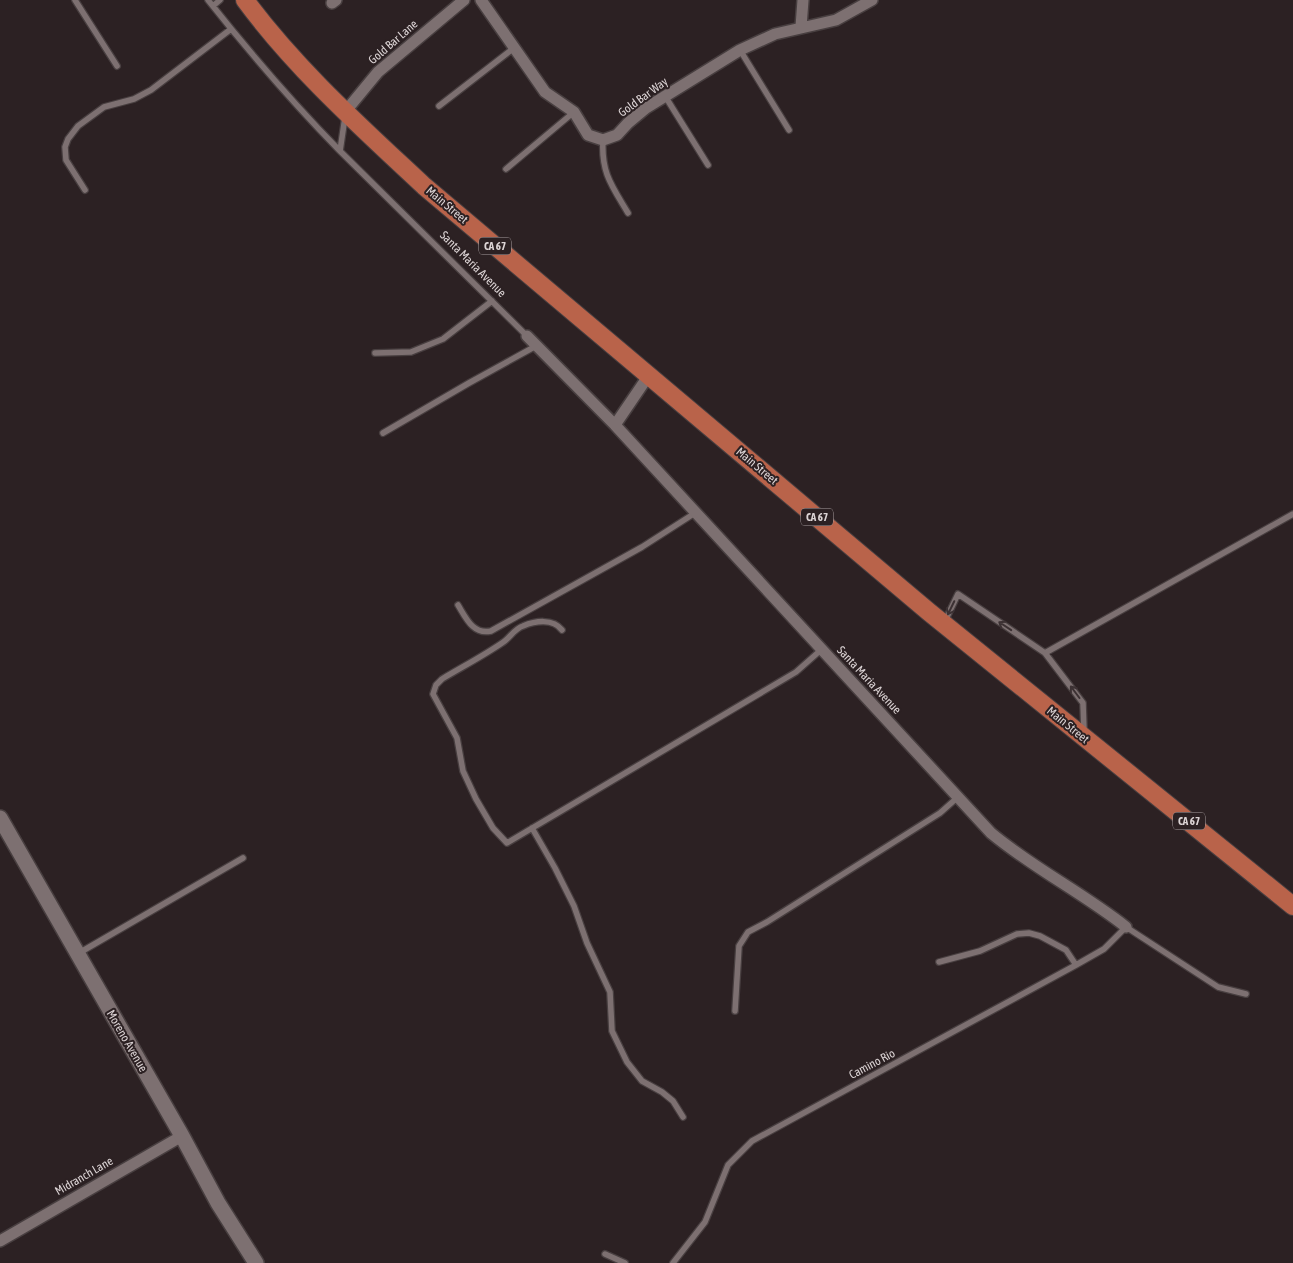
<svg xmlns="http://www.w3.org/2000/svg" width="1293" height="1263" font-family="'Asap Condensed',sans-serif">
  <rect width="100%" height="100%" fill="#2c2123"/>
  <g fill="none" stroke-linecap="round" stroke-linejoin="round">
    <defs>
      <path id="lane" d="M75,0l42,66
        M208,0c42,53 85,103 132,151
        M213,6l7,-6
        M740,50l49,80
        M665,96l43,69
        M439,106l75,-58
        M345,117l-5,34 187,185
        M603,140c-2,33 9,46 25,73
        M506,169l68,-57
        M85,190l-19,-30 -1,-13 3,-8 10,-13 26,-19 30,-8 17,-9 80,-61
        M375,353l36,-1 32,-13 49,-38
        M383,433l86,-50 67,-37
        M458,605c8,13 15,30 33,26l151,-84 53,-34
        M945,621l13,-27 87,59 38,50 1,28
        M562,630c-9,-12 -27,-9 -39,-4 -9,3 -13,12 -21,17 -19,13 -40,24 -60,36l-6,6 -3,9 24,44 6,33 13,28 17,29 14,15 289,-171 26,-23
        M1045,653l248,-139
        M532,828l23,40 19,38 13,37 23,49 2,39 15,31 15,19 20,11 11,9 10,16
        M79,953l164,-95
        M939,962l41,-11 37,-17 12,-1 11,3 26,14 10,15
        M735,1011l4,-65 9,-14 19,-10 173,-109 18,-16
        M605,1254l20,9
        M673,1263l32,-41 23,-57 24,-24 324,-176 28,-16 22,-22 92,60 28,7"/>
      <path id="street" d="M481,0l64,92 29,20 14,23 15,5 14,-5 11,-12 18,-15 94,-58 35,-16 61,-14 36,-20
        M332,3l4,-3
        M801,27l2,-27
        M345,112l33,-40 86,-72
        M527,336l88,89 376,408c42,35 92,60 135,94
        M615,425l34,-50
        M0,1241l182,-105"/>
      <path id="secondary" d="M0,818l182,318 36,67 38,60"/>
      <path id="primary" d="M245,0c51,69 116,127 179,186l505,426 364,294"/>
    </defs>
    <!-- lane casing -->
    <use href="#lane" stroke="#483f40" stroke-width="8"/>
    <!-- street casing -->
    <use href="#street" stroke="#483f40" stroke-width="14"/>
    <!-- secondary casing -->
    <use href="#secondary" stroke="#483f40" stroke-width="18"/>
    <!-- primary casing -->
    <use href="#primary" stroke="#483f40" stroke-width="20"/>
    <!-- lane -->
    <use href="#lane" stroke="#7d7071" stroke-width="5.5"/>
    <!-- street -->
    <use href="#street" stroke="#7d7071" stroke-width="11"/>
    <!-- secondary -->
    <use href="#secondary" stroke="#7d7071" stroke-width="15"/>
    <!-- primary -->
    <use href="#primary" stroke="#b9634a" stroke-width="18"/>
  </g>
  <!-- one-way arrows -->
  <defs><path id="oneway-shaft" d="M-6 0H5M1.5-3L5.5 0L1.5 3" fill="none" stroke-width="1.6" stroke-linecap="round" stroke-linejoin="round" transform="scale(1.25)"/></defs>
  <g stroke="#3c3133">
    <use href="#oneway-shaft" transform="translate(951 608) rotate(116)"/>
    <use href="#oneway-shaft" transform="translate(1005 626) rotate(-146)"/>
    <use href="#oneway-shaft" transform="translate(1075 692) rotate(-127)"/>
  </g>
  <g text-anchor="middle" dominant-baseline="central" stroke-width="4" stroke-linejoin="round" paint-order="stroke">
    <!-- shield labels -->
    <g fill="#2c2123" stroke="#a79ea0" stroke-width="1">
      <rect x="479" y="237.5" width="32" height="17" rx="4"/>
      <rect x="801" y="508.5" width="32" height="17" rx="4"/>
      <rect x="1173" y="812.5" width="32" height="17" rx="4"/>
    </g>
    <g font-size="11" font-weight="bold" fill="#dcd4d5">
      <text x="495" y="246">CA 67</text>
      <text x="817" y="517">CA 67</text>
      <text x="1189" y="821">CA 67</text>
    </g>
    <!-- street labels -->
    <g font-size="12" fill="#dcd4d5" stroke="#2c2123">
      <text transform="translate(393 42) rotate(-41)">Gold Bar Lane</text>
      <text transform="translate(643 97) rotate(-36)">Gold Bar Way</text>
      <text transform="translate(447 205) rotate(40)">Main Street</text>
      <text transform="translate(473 264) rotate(45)">Santa Maria Avenue</text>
      <text transform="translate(757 466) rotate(40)">Main Street</text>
      <text transform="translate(869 680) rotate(47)">Santa Maria Avenue</text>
      <text transform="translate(1068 725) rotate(39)">Main Street</text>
      <text transform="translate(127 1041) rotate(60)">Moreno Avenue</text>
      <text transform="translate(872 1064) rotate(-28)">Camino Rio</text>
      <text transform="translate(84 1176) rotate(-30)">Midranch Lane</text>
    </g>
  </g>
</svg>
